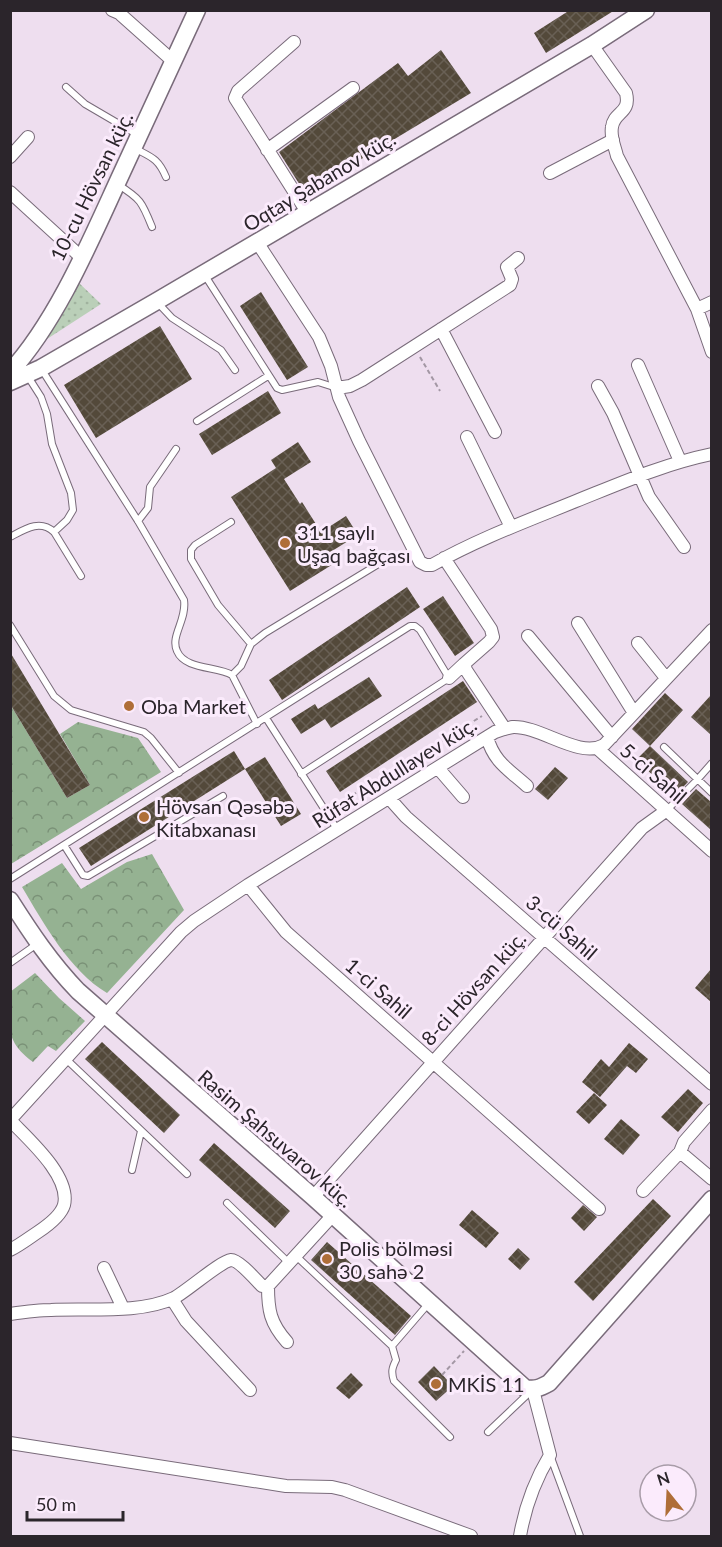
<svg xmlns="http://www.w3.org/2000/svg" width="722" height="1547" font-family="Lato,sans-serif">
  <defs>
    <pattern id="grass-dots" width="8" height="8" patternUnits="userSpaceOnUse" patternTransform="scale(1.5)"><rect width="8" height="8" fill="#bacfb8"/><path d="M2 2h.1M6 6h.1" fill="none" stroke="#a0b29e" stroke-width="1.8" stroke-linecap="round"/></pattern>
    <pattern id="forest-crowns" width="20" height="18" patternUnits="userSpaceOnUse" patternTransform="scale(1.5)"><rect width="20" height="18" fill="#95b292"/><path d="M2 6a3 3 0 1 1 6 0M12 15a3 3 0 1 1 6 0" fill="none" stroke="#7a9177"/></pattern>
    <pattern id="building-cross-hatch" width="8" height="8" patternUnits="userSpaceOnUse" patternTransform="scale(1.5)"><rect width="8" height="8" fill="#53493a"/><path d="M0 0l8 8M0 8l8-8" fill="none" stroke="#696055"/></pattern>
  </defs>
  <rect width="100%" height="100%" fill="#eedeef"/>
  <!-- grass -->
  <path fill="url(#grass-dots)" d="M78,282l23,22 -54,35z"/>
  <!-- forest -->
  <path fill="url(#forest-crowns)" d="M10,704l57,94 23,-13 -30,-51 18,-12 60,16 23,34 -150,92z
    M152,854l32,56 -77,83c-37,-22 -63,-69 -85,-106l40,-24 19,26 46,-27z
    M35,973l24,25 26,23 -29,30 -8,-5 -15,16c-30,-22 -23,-37 -23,-70z"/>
  <!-- building -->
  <path fill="url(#building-cross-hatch)" d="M570,10h45l-69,43 -12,-20z
    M441,50l30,43 -166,100 -26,-41 119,-89 10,13z
    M261,292l47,75 -21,13 -47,-74z
    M160,326l32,53 -96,59 -32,-53z
    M268,391l13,22 -69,42 -13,-21z
    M298,442l13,20 -27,17 16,25 2,-2 19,30 25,-16 12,19 -26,16 6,10 -48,30 -59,-94 45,-29 -5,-8z
    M407,587l13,20 -138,93 -13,-20z
    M443,596l31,47 -19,13 -32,-47z
    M10,652l80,133 -23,13 -57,-94z
    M369,677l13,19 -51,32 -6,-9 -24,15 -10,-15 24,-15 3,5z
    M463,681l14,21 -137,90 -14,-21z
    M665,693l18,17 -33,36 -18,-17z
    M711,695v40l-20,-18z
    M650,746l38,36 -13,13 -39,-35z
    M234,751l11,18 -154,97 -12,-18z
    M265,757l36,57 -20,12 -36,-57z
    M555,767l13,11 -20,22 -13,-11z
    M696,789l15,13v28l-29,-26z
    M711,969v33l-16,-14z
    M102,1042l78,73 -16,18 -79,-74z
    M629,1043l19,16 -12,14 -9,-7 -27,31 -18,-15 19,-23 8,8z
    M688,1089l15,14 -25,29 -17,-15z
    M594,1093l13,12 -18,19 -13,-12z
    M621,1119l19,16 -17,20 -19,-16z
    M214,1143l76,68 -15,17 -76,-68z
    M653,1199l18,17 -78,85 -19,-19z
    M583,1205l14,12 -13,14 -13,-13z
    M472,1210l27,23 -13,15 -27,-23z
    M327,1242l84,74 -16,19 -84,-75z
    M518,1248l12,11 -10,11 -12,-11z
    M434,1366l19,20 -17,15 -18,-19z
    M351,1373l12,12 -14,14 -13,-11z"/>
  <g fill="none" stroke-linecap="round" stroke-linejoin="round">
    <defs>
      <path id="lane" d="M66,87l19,17 53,31
        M134,148c17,9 24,10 32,29
        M117,184c24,15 25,18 35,43
        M204,274l73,114 5,2 36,-8 19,6
        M157,302l15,16 49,32 14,20
        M42,370l96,151 46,79c3,20 -14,36 -7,51 8,19 40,15 55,24l25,49
        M27,375l14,22 6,17 5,30 19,49 2,17 -6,10 -13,12
        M197,421l71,-45
        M138,521l10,-13 2,-21 26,-38
        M231,522l-36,23 -4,5v9l27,46 33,39
        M10,537c15,-8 30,-18 44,-5l27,44
        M10,625l44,71 17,14 73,22 7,6 28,35
        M232,675l9,-9 10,-22 14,-11 115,-70
        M266,718l71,111
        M664,747l48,46
        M667,810l30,-30 15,-17
        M64,845l19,30 5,1 135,-80
        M10,879l400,-253h5l5,4 29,48 -148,96
        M10,963l27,-19
        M66,1059l121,115
        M132,1170l9,-39
        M227,1203l62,60
        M296,1256l96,90
        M429,1303l-37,43 4,14c-4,8 -5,12 -2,21l56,56
        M488,1432l42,-40
        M550,1455l30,81"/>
      <path id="street" d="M112,10l7,3 55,49
        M294,42l-56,49 -3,7 72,114
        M592,45l34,48c5,21 -12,18 -14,34 -2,10 3,20 5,29l80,153 15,43
        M267,150l86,-62
        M10,157l18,-20
        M550,173l63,-33
        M10,192l72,66
        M257,242l62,95 12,29 8,31 20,44 61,121 6,3h6c46,-26 95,-44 144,-64 45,-18 88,-37 136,-47
        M697,309l15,-7
        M441,329l54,103
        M638,365l42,96
        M598,386l15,27 36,84 35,50
        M337,388l13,-2 12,-6 148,-95 2,-6 -5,-12 11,-9
        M467,437l44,90
        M444,558l47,71 2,8 -4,5 -25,22 2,6 39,59
        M578,623l56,90
        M528,636l84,101
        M638,643l28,35
        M449,678l15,-14
        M487,737c7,25 21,32 40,49
        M598,749l114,102
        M438,768l25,29
        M389,798l17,19 306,267
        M248,885l38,47 313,277
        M712,1110l-28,32 -4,10 32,27
        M643,1191l37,-39
        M313,1197l329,-369 25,-18
        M10,1250c10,-5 19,-12 28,-18 9,-6 23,-17 26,-27 7,-29 -36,-66 -54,-85l171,-188 13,-11 54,-36 247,-153c6,-2 12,-4 18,-5 28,-1 66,32 91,18l108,-115
        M104,1268l19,40
        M268,1286c0,24 2,37 19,56
        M172,1299l14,22 64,69
        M10,1314c14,-2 28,-4 41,-4 37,-2 89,4 123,-12 13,-7 47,-37 57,-38 8,0 25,20 31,26h6l65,-71
        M10,1443l276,43 46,1 13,3 126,46
        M520,1536c5,-29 15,-56 30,-81l-17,-65"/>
      <path id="secondary" d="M10,372c46,-50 80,-130 108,-191 26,-57 53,-114 79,-171
        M10,382l31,-14 116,-67 435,-256 54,-35
        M10,900c21,33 41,63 68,91l235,206 212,191c10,2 15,0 24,-5l163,-184"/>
    </defs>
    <!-- lane casing -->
    <use href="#lane" stroke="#796b7a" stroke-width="8"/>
    <!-- street casing -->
    <use href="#street" stroke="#796b7a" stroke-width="14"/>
    <!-- secondary casing -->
    <use href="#secondary" stroke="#796b7a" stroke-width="19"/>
    <!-- path -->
    <path stroke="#a397a4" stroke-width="2" stroke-dasharray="4.5 3" stroke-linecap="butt" d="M420,357l20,34
      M333,807l149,-91
      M442,1375l22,-24"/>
    <!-- lane -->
    <use href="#lane" stroke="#fff" stroke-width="6"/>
    <!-- street -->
    <use href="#street" stroke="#fff" stroke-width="12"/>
    <!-- secondary -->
    <use href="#secondary" stroke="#fff" stroke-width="16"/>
  </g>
  <!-- markers -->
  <g fill="#af6e38" stroke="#fbebfc" stroke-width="2">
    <circle cx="285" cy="543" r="6"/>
    <circle cx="129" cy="706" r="6"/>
    <circle cx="144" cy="817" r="6"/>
    <circle cx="327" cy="1259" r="6"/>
    <circle cx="436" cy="1384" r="6"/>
  </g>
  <g text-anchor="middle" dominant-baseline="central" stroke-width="6" stroke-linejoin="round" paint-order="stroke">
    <!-- street labels -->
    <g font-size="20" fill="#2b252b" stroke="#fbebfc">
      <text transform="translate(319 181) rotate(-31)">Oqtay Şabanov küç.</text>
      <text transform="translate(91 186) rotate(-64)">10-cu Hövsan küç.</text>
      <text transform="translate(394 772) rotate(-32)">Rüfət Abdullayev küç.</text>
      <text transform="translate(654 773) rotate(41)">5-ci Sahil</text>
      <text transform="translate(562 927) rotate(41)">3-cü Sahil</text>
      <text transform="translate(379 988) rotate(41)">1-ci Sahil</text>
      <text transform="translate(473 988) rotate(-48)">8-ci Hövsan küç.</text>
      <text transform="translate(276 1138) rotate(41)">Rasim Şahsuvarov küç.</text>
    </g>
    <!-- poi labels -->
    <g font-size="20" fill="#2b252b" stroke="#fbebfc" text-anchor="start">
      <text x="297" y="532">311 saylı<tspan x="297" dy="23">Uşaq bağçası</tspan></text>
      <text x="141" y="706">Oba Market</text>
      <text x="156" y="806">Hövsan Qəsəbə<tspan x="156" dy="23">Kitabxanası</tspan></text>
      <text x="339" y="1248">Polis bölməsi<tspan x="339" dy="23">30 sahə 2</tspan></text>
      <text x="448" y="1384">MKİS 11</text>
    </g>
  </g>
  <!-- border -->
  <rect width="722" height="1547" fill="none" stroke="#2b252b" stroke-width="24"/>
  <!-- north arrow -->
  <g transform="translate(668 1493) rotate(342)"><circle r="28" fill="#fbebfc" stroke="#a89ca8" stroke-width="1.5"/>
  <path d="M0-4.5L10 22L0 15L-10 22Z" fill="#af6e38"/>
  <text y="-9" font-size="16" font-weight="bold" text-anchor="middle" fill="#2b252b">N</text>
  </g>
  <!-- scale -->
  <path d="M27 1511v9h96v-9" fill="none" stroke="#2b252b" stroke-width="3"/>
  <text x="36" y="1511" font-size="18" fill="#2b252b" stroke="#fbebfc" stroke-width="4.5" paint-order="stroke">50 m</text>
</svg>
